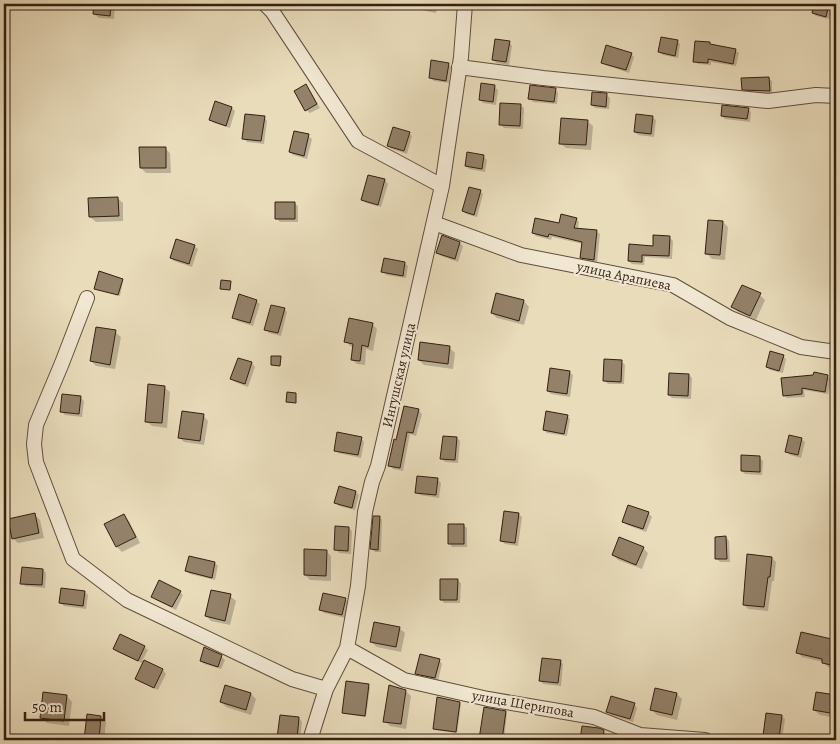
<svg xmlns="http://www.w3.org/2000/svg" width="840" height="744" font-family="Alegreya,serif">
  <rect width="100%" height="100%" fill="#e9dcbb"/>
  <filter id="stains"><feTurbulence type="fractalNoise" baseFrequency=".004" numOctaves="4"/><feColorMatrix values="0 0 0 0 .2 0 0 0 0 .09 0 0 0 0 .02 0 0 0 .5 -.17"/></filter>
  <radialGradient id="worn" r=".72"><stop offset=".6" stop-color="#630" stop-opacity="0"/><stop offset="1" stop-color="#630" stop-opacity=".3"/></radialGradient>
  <!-- shadow -->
  <path fill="#0003" d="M95,4h20l-1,15 -15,-1 -5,-4z
    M418,4h20l-2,9 -15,-3 -3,-4z
    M503,4h21v4h-17z
    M815,4h18l-4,15 -13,-3 -3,-3z
    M677,41l3,3 -2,14 -15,-3 -4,-3z
    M509,42l3,4 -3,19 -13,-2 -3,-4z
    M709,43l3,3 23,4 4,3 -3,13 -25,-4v3l-13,-1 -3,-3z
    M631,54l3,3 -5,16 -24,-8 -3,-3z
    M448,64l3,3 -2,16 -15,-2 -4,-3z
    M768,78l4,3v13l-26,-2 -3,-3z
    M482,85l13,2 3,3 -2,15 -13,-2 -3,-3z
    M306,86l3,3 11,19 -10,5 -4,-3z
    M555,89l3,4 -1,11 -24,-2 -3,-3z
    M607,95l3,3 -1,11 -14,-1 -3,-3z
    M520,105l4,3 -1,21 -19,-1 -4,-4z
    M232,108l3,3 -5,17 -16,-5 -3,-3z
    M748,109l3,3 -1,10 -25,-3 -3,-3z
    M264,117l3,4 -3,23 -17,-2 -4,-4z
    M652,117l4,3 -2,17 -16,-2 -3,-3z
    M587,121l6,5 -2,24 -25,-2 -6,-5z
    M409,133l3,3 -5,18 -15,-5 -4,-3z
    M308,136l4,3 -5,20 -14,-4 -3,-3z
    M165,148l5,5 1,20h-25l-5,-5z
    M484,157l3,3 -2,12 -16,-3 -3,-3z
    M385,180l3,4 -7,23 -15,-4 -3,-3z
    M480,191l3,3 -6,23 -11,-3 -3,-3z
    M117,198l6,5v18l-27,1 -6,-5z
    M294,203l4,3v16h-18l-3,-3z
    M576,219l3,3 -1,7 18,2 4,3 -3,29 -12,-2 -4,-4 2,-13 -31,-7 -1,3 -15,-4 -3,-3z
    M723,222l5,5 -3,33 -13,-1 -6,-6z
    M669,237l4,4 -1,18 -27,-2 -1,8 -12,-1 -3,-3z
    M460,243l3,3 -5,16 -17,-6 -3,-3z
    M194,246l4,3 -6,18 -18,-6 -3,-3z
    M405,263l3,3 -2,12 -20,-3 -3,-4z
    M122,280l1,1 -3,15 -23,-7z
    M760,295l5,5 -9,20 -18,-8 -5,-5z
    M256,301l4,3 -7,22 -16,-5 -4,-4z
    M524,301l5,6 -5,18 -27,-7 -5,-5z
    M836,307v29l-5,-5z
    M284,309l3,3 -6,24 -12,-3 -3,-3z
    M372,324l5,5 -4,22 -7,-2 -1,16 -8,-1 -5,-4 1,-13 -3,-1 -4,-5z
    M115,332l6,5 -6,32 -19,-3 -5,-5z
    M450,348l5,5 -2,16 -29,-4 -5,-5z
    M783,356l3,3 -3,14 -13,-3 -3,-3z
    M238,359l14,4 3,4 -7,20 -13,-5 -3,-3z
    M605,361l17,1 3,3 -1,19h-16l-4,-4z
    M569,372l4,3 -3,22 -19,-3 -3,-3z
    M689,375l3,3 -1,21 -19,-1 -3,-3z
    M827,376l4,3 -3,15 -24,-4 1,7 -18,1 -3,-3z
    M164,387l6,5 -3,36 -15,-2 -6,-5z
    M80,397l4,4 -2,16 -17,-2 -3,-3z
    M418,410l4,4 -6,22 -6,-2 -7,37 -10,-2 -3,-4 7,-24z
    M203,415l5,6 -4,24 -20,-3 -5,-5z
    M567,416l3,3 -3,17 -20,-3 -3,-3z
    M444,437l13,1 3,3 -2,22 -13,-1 -3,-3z
    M361,438l3,4 -3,16 -23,-5 -3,-3z
    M801,439l4,3 -4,16 -11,-3 -3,-3z
    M760,458l3,3 -1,14 -17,-1 -3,-3z
    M437,479l4,4 -2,15 -19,-3 -3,-3z
    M340,488l16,4 3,3 -4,15 -16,-4 -4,-3z
    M648,513l4,4 -6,15 -19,-7 -3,-3z
    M518,514l4,3 -4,29 -13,-2 -4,-3z
    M35,515l5,5 4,18 -26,5 -5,-5z
    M124,516l5,5 11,22 -18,9 -5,-5 -11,-22z
    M379,517l3,3 -1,32h-6l-3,-3z
    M463,525l4,3v19h-15l-3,-4z
    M349,528l3,3 -1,23 -12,-1 -3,-3z
    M726,537l3,4 1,21h-10l-3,-3z
    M643,548l5,5 -6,16 -24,-9 -5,-5z
    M326,551l5,5v25l-21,-1 -5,-5z
    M772,558l4,4 -2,19h-2l-4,30 -20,-2 -4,-4z
    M836,562v20l-2,-3z
    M215,563l3,3 -3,14 -25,-6 -4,-3z
    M43,570l3,3 -1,15 -20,-2 -3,-3z
    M457,580l4,3 -1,20h-16l-3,-4z
    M85,592l3,3 -2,14 -22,-3 -4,-3z
    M180,592l3,3 -7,15 -20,-10 -3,-4z
    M230,596l6,5 -6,24 -19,-4 -5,-5z
    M345,599l4,4 -4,15 -21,-5 -3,-3z
    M399,628l6,5 -4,19 -24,-5 -6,-5z
    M802,634l34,7v27l-8,-1 -5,-5 -21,-5 -4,-5z
    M144,647l4,3 -6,11 21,9 3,4 -8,16 -18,-8 -3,-3 7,-15 -27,-12 -3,-3z
    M221,656l4,4 -4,9 -17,-5 -3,-4z
    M439,660l3,4 -4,17 -18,-5 -4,-3z
    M560,661l3,3 -2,22 -18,-2 -3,-4z
    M368,686l2,1 -4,30 -22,-3 -1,-1z
    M406,691l5,5 -5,33 -16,-3 -5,-5z
    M251,694l5,5 -5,16 -25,-8 -5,-5z
    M677,694l5,5 -5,21 -20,-5 -5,-5z
    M817,694l19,3v21l-16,-3 -6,-5z
    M67,696l5,6 -3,24 -22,-3 -5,-5z
    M459,703l2,1 -4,29 -22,-3 -1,-1z
    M634,704l3,4 -4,14 -22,-7 -3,-3z
    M485,709l21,3 1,1 -3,27h-19l-4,-1z
    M88,716l13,1 5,5 -2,18h-19z
    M782,716l3,3 -3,21 -15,-1 -3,-3z
    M299,718l3,4 -2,18h-19l-2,-3z
    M583,727l21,5 1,1 -1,7h-23z"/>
  <!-- building -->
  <path fill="#938169" stroke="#351e11" d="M94,4h17l-1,12 -17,-2z
    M814,4h15l-3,13 -14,-4z
    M661,37l17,3 -3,16 -17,-4z
    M495,39l15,2 -4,21 -14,-2z
    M695,41l15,1v2l26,5 -3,15 -25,-5v4l-15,-1z
    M606,45l26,8 -6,17 -25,-7z
    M431,60l18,3 -3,18 -17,-3z
    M769,77l1,14 -28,-1 -1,-12z
    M481,83l14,2 -2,17 -14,-2z
    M306,84l11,20 -12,7 -11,-20z
    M530,85l26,3 -2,14 -26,-3z
    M592,92l15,1 -1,14 -15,-2z
    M215,101l17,6 -6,19 -17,-6z
    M500,103l21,1 -1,22 -21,-1z
    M722,105l27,3 -2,11 -26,-3z
    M245,114l20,2 -4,25 -19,-2z
    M636,114l17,2 -2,18 -17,-2z
    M561,118l27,2 -2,25 -27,-1z
    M393,127l17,5 -6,19 -17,-5z
    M294,131l15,3 -5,22 -15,-4z
    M139,147h27v21h-26z
    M467,152l17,3 -2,14 -17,-3z
    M368,175l17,4 -7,26 -17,-5z
    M469,187l12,3 -7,25 -12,-4z
    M118,197l1,19 -30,1 -1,-19z
    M275,202h20v17h-20z
    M561,214l16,4 -3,10 23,2 -3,30 -14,-2 2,-16 -33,-8 -1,3 -16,-4 3,-15 24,5z
    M708,220l15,1 -3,34 -15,-1z
    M442,235l18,7 -5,17 -19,-6z
    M653,235l17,1 -1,20 -27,-1v7l-14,-1 1,-17 24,2z
    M176,239l19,6 -6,19 -19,-6z
    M384,258l21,4 -2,14 -22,-4z
    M99,271l24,8 -5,16 -24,-6z
    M221,280l10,1 -1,9 -10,-1z
    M742,285l19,8 -11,23 -19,-9z
    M496,293l28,7 -5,21 -28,-8z
    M239,294l18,6 -7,23 -18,-5z
    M271,305l14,3 -7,25 -14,-3z
    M349,318l24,5 -5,24 -6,-2 -2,16 -9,-1 2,-16 -9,-2z
    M96,327l20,3 -6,35 -20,-4z
    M420,342l30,4 -2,18 -30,-4z
    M770,351l14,4 -5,16 -13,-4z
    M271,356h10l-1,10 -9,-1z
    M238,358l14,4 -7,22 -15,-5z
    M604,359l18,1 -1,22 -18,-1z
    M550,368l20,3 -3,23 -20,-3z
    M814,372l14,3 -3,17 -23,-4v6l-19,2 -2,-18 32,-3z
    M669,373l20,1 -1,22 -20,-1z
    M148,384l17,2 -3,37 -17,-1z
    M287,392l9,1v10l-10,-1z
    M62,394l19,2 -2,18 -19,-2z
    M404,406l15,3 -6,24 -6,-1 -7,36 -12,-2 6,-27 2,1z
    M182,411l22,3 -4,27 -22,-3z
    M546,411l22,4 -4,19 -21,-4z
    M337,432l25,5 -4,18 -24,-4z
    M789,435l13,3 -4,17 -13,-3z
    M443,436l14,1 -2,23 -15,-1z
    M741,455l19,1v16l-19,-1z
    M417,476l21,2 -2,17 -21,-2z
    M339,486l17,5 -4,17 -18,-5z
    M628,505l21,7 -6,17 -21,-7z
    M504,511l15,2 -4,30 -15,-2z
    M35,513l4,20 -27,6 -4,-20z
    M124,514l12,23 -20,10 -12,-23z
    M373,516h7l-2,34 -8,-1z
    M448,524h16v20h-16z
    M335,526l14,1 -1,24 -14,-1z
    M726,536l1,23h-12v-22z
    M619,537l25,10 -8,18 -24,-10z
    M304,549l23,1 -1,26 -22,-1z
    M747,554l25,3 -2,20h-2l-4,30 -21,-2z
    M189,556l26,6 -3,16 -27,-7z
    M22,567l21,2 -1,16 -22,-1z
    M440,579h18l-1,21h-17z
    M159,580l22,11 -9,16 -21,-10z
    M61,588l24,3 -2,15 -24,-3z
    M211,590l20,4 -6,27 -20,-5z
    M323,593l23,5 -4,17 -23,-5z
    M374,622l26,5 -4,20 -26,-5z
    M801,632l35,8v26l-14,-3v-4l-26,-6z
    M120,634l25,12 -7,15 -25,-12z
    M204,647l18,8 -4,12 -18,-6z
    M420,654l20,5 -5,19 -20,-4z
    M542,658l19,2 -3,23 -19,-2z
    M144,660l19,9 -9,19 -19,-9z
    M346,681l23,3 -4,32 -23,-3z
    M225,685l26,8 -5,17 -26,-8z
    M389,685l17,5 -5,34 -18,-2z
    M655,688l22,5 -5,22 -22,-5z
    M43,692l24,3 -3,26 -24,-3z
    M816,692l20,3v19l-23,-4z
    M611,696l24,7 -5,16 -24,-7z
    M437,697l23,5 -4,30 -23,-3z
    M484,707l22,4 -4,29 -23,-1z
    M766,713l16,2 -3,23 -16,-2z
    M87,714l14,2 -2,24h-15z
    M280,715l19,2 -2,23 -20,-2z
    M582,726l17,2 5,2 -1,10h-23z"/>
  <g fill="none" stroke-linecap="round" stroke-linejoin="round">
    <defs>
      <path id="minor" d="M265,4l7,7 86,130 84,45
        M459,67l84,11 225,23 48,-6 20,1
        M434,223l87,32 152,30 57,33 71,29 35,5
        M87,298l-25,65 -26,62 -2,19 2,18 37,97 54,41 165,79 34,10
        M347,648l57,32 84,19 106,18 46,18 65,5
        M310,740l16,-51 21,-41 11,-62 7,-74 7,-30 6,-16 64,-280 19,-129 4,-53"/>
    </defs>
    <!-- minor casing -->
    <use href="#minor" stroke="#624e3c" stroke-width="16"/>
    <!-- minor -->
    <use href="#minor" stroke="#f1e8d3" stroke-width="14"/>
  </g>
  <g text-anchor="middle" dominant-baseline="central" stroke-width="4" stroke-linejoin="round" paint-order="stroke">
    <!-- street labels -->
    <g font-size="14" fill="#351e11" stroke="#f1e8d3">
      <text transform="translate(624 276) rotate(12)">улица Арапиева</text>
      <text transform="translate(399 375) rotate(-77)">Ингушская улица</text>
      <text transform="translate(523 704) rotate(10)">улица Шерипова</text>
    </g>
  </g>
  <!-- margin -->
  <rect width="840" height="744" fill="none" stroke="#e9dcbb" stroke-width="20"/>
  <rect x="5" y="5" width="830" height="734" fill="none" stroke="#351e11" stroke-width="2.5"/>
  <rect x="10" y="10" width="820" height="724" fill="none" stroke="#351e11"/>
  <!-- scale -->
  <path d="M25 712v8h79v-8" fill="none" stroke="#351e11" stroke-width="2.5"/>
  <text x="32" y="712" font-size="15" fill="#351e11" stroke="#f1e8d3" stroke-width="4" paint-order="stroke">50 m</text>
  <rect width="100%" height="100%" filter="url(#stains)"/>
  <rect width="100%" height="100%" fill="url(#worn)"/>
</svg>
